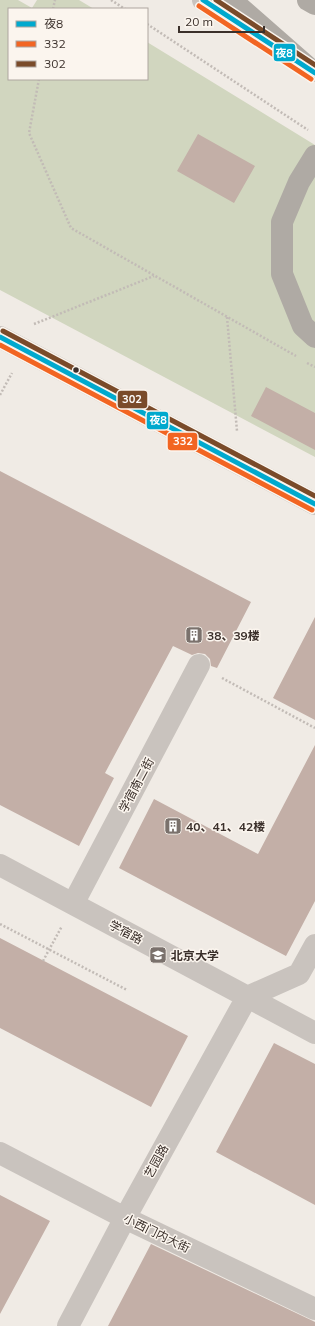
<svg xmlns="http://www.w3.org/2000/svg" width="315" height="1326" font-family="Mulish,'Noto Sans SC',sans-serif">
  <rect width="100%" height="100%" fill="#f0ebe5"/>
  <!-- green -->
  <path fill="#d1d6bf" d="M0,0h18l14,8 5,-8h42l15,9h-85v70h138v-37l168,103v312l-315,-167z"/>
  <!-- building -->
  <path fill="#c3afa7" d="M198,134l57,32 -21,37 -57,-32z
    M266,387l49,26v37l-64,-34z
    M0,471l251,131 -34,66 -6,-2 -1,-7 -5,-5 -7,-1 -6,2 -19,-9 -68,127 9,5 -35,68 -79,-41z
    M315,617v103l-42,-22z
    M315,745v156l-29,55 -167,-88 35,-69 104,55z
    M0,938l188,98 -37,71 -151,-79z
    M274,1043l41,21v141l-99,-53z
    M0,1195l50,26 -50,93z
    M151,1244l162,77 2,1v4h-207z"/>
  <g fill="none" stroke-linecap="round" stroke-linejoin="round">
    <!-- path -->
    <path stroke="#c2bbb6" stroke-width="2.5" stroke-dasharray="2 2" stroke-linecap="butt" d="M111,0l14,9
      M53,9l2,-9
      M147,24l161,106
      M39,79l-10,54 42,95 225,128
      M227,317l10,114
      M34,324l120,-48
      M307,363l8,4
      M0,395l12,-22
      M222,678l93,50
      M0,924l127,66
      M43,961l19,-35"/>
    <!-- minor -->
    <path stroke="#c9c3be" stroke-width="22" d="M203,0l71,46
      M0,337l315,167
      M0,865l315,168
      M73,904l126,-239
      M0,1153l125,65 190,91
      M68,1326l57,-108 122,-221 52,-23 16,-29"/>
    <!-- highway -->
    <path stroke="#afaaa4" stroke-width="22" d="M231,0l81,71
      M308,0l7,4
      M315,156l-16,26 -17,40v52l21,52 12,11"/>
    <defs>
      <path id="bus-1" d="M203,0l112,73
        M0,337l315,167"/>
      <path id="bus-2" d="M199,6l112,73
        M0,345l312,165"/>
      <path id="bus-3" d="M216,0l99,65
        M3,331l312,165"/>
    </defs>
    <!-- bus-1 casing -->
    <use href="#bus-1" stroke="#fbf5ee" stroke-width="8"/>
    <!-- bus-2 casing -->
    <use href="#bus-2" stroke="#fbf5ee" stroke-width="8"/>
    <!-- bus-3 casing -->
    <use href="#bus-3" stroke="#fbf5ee" stroke-width="8"/>
    <!-- bus-1 -->
    <use href="#bus-1" stroke="#00a9ce" stroke-width="5"/>
    <!-- bus-2 -->
    <use href="#bus-2" stroke="#f26522" stroke-width="5"/>
    <!-- bus-3 -->
    <use href="#bus-3" stroke="#7a4b2a" stroke-width="5"/>
  </g>
  <!-- icons -->
  <defs>
    <symbol id="building-square" viewBox="-11 -11 22 22"><rect x="-9" y="-9" width="18" height="18" rx="4" fill="#7a716c" stroke="#fbf5ee"/><path d="M-4-6H4V6H1V3H-1V6H-4ZM-2.5-4.3h1.7v1.8h-1.7ZM.8-4.3h1.7v1.8H.8ZM-2.5-1h1.7V.8h-1.7ZM.8-1h1.7V.8H.8Z" fill="#fff"/></symbol>
    <symbol id="university-square" viewBox="-11 -11 22 22"><rect x="-9" y="-9" width="18" height="18" rx="4" fill="#7a716c" stroke="#fbf5ee"/><path d="M0-5L7-2L0 1L-7-2ZM-4 1L0 2.5L4 1V4Q0 6-4 4Z" fill="#fff"/></symbol>
  </defs>
  <g fill-rule="evenodd">
    <use href="#building-square" x="184" y="625" width="20" height="20"/>
    <use href="#building-square" x="163" y="816" width="20" height="20"/>
    <use href="#university-square" x="148" y="945" width="20" height="20"/>
  </g>
  <!-- markers -->
  <circle fill="#3b302b" stroke="#fbf5ee" stroke-width="1.5" cx="76" cy="370" r="3.5"/>
  <g text-anchor="middle" dominant-baseline="central" stroke-width="3" stroke-linejoin="round" paint-order="stroke">
    <!-- poi labels -->
    <g font-size="12" font-weight="bold" fill="#3b302b" stroke="#fbf5ee" text-anchor="start">
      <text x="207" y="635">38、39楼</text>
      <text x="186" y="826">40、41、42楼</text>
      <text x="171" y="955">北京大学</text>
    </g>
    <!-- street labels -->
    <g font-size="12" fill="#3b302b" stroke="#fbf5ee">
      <text transform="translate(136 785) rotate(-62)">学宿南二街</text>
      <text transform="translate(126 932) rotate(28)">学宿路</text>
      <text transform="translate(156 1161) rotate(-61)">艺园路</text>
      <text transform="translate(157 1233) rotate(26)">小西门内大街</text>
    </g>
  </g>
  <g stroke="#fbf5ee" stroke-width="1.5">
    <rect x="273" y="43" width="23" height="19" rx="4" fill="#00a9ce"/>
    <rect x="117" y="390" width="31" height="19" rx="4" fill="#7a4b2a"/>
    <rect x="146" y="411" width="23" height="19" rx="4" fill="#00a9ce"/>
    <rect x="167" y="432" width="31" height="19" rx="4" fill="#f26522"/>
  </g>
  <g font-size="11" text-anchor="middle" font-weight="bold" fill="#fff">
    <text x="284" y="57">夜8</text>
    <text x="132" y="403">302</text>
    <text x="158" y="424">夜8</text>
    <text x="183" y="445">332</text>
  </g>
  <!-- legend -->
  <rect x="8" y="8" width="140" height="72" fill="#fbf5ee" stroke="#aea6a0"/>
  <rect x="16" y="21" width="20" height="6" fill="#00a9ce" stroke="#aea6a0"/>
  <text x="44" y="28" font-size="12" fill="#3b302b">夜8</text>
  <rect x="16" y="41" width="20" height="6" fill="#f26522" stroke="#aea6a0"/>
  <text x="44" y="48" font-size="12" fill="#3b302b">332</text>
  <rect x="16" y="61" width="20" height="6" fill="#7a4b2a" stroke="#aea6a0"/>
  <text x="44" y="68" font-size="12" fill="#3b302b">302</text>
  <!-- scale -->
  <path d="M179 26v6h85v-6" fill="none" stroke="#3b302b" stroke-width="2"/>
  <text x="185" y="26" font-size="12" fill="#3b302b" stroke="#fbf5ee" stroke-width="3" paint-order="stroke">20 m</text>
</svg>
